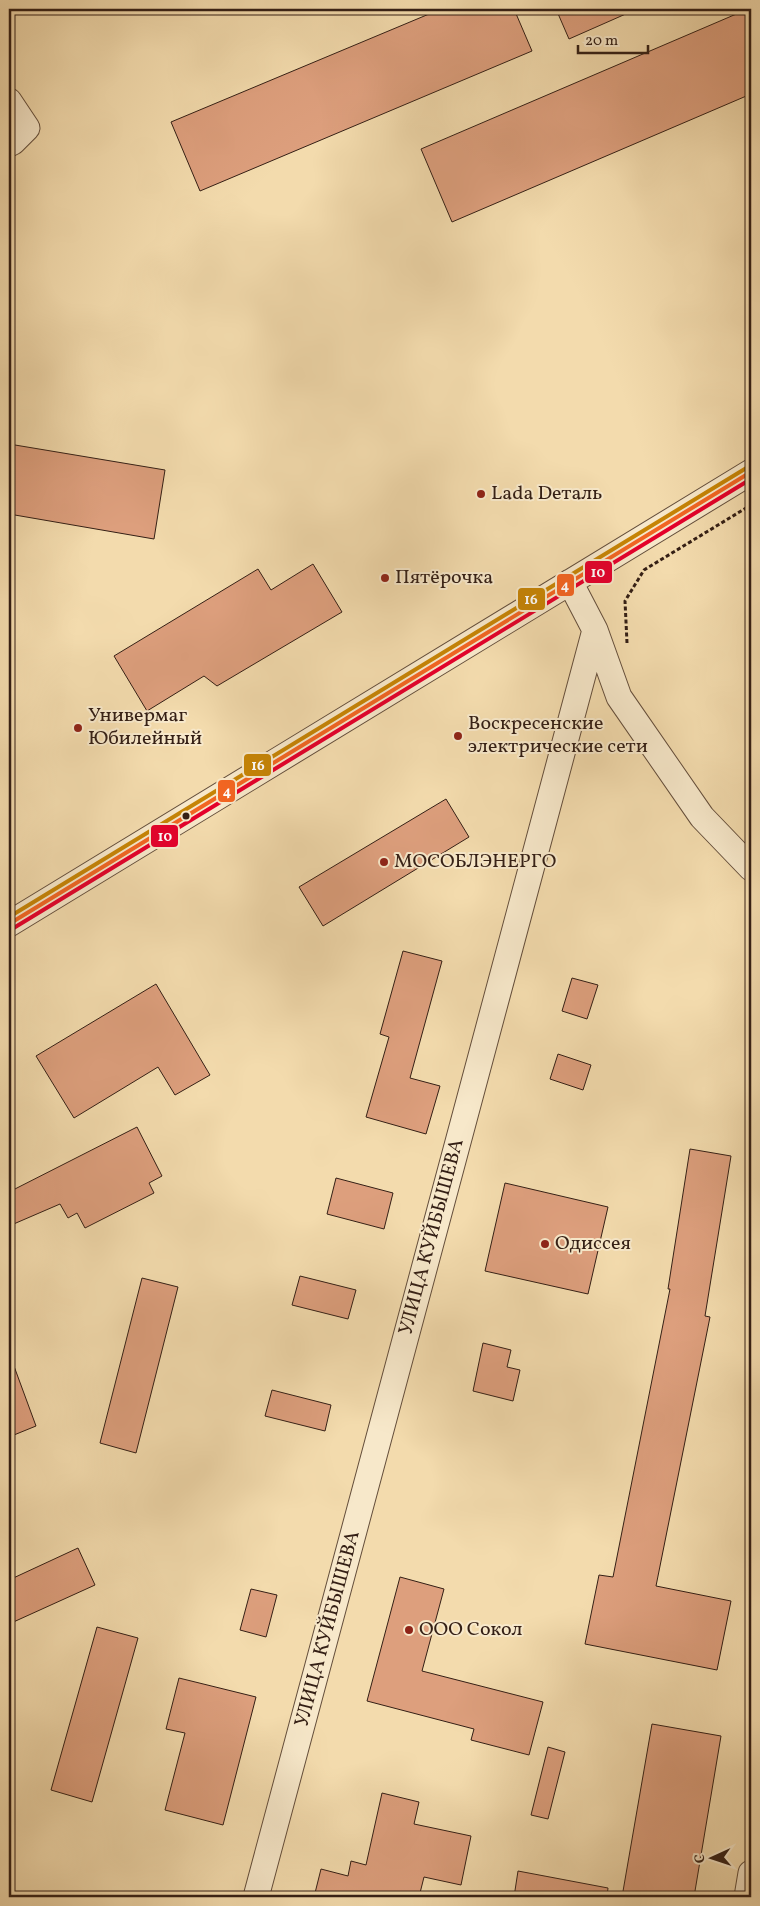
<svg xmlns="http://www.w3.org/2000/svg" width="760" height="1906" font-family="Vollkorn,serif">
  <rect width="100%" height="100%" fill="#f3dbad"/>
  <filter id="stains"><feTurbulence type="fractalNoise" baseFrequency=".004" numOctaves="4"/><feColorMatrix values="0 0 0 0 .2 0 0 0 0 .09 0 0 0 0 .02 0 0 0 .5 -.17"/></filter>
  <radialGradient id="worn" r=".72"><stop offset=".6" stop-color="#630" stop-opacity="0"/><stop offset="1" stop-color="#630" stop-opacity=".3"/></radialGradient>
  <!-- building -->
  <path fill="#dd9f7d" stroke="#341f15" d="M441,9h73l18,42 -332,140 -29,-69z
    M556,9h81l-68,30z
    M748,9h3v85l-299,128 -31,-73z
    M9,444l156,26 -11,69 -145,-25z
    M313,564l29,48 -125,74 -13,-10 -57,35 -33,-55 144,-87 13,21z
    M446,799l23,38 -146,89 -24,-39z
    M403,951l39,10 -32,117 30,8 -14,48 -60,-17 23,-80 -9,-3z
    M572,978l26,7 -11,34 -25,-8z
    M156,984l54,91 -35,20 -17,-28 -84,51 -38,-62z
    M558,1054l33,11 -8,25 -33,-11z
    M137,1127l25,49 -13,7 5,10 -69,35 -8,-15 -9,5 -8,-14 -51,22v-34z
    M690,1149l41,7 -26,160 5,1 -54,269 75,15 -14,69 -132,-26 14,-69 14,2 57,-288h-2z
    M336,1178l57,15 -9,36 -57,-15z
    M505,1183l103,24 -20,87 -103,-23z
    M300,1276l56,14 -8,29 -56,-14z
    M142,1278l36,9 -42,166 -36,-10z
    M483,1343l28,7 -4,17 13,3 -7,31 -40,-10z
    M9,1358h2l25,68 -27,11z
    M272,1390l59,15 -6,26 -60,-15z
    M78,1548l17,37 -86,39v-44z
    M400,1577l44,12 -22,82 121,31 -14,53 -58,-15 3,-11 -107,-28z
    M251,1589l26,6 -11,42 -26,-7z
    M97,1627l41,11 -46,164 -41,-12z
    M179,1678l77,19 -33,128 -58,-15 20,-77 -19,-4z
    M652,1724l69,12 -27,161h-72z
    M548,1747l17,5 -17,67 -17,-4z
    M382,1793l37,9 -5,22 57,12 -10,49 -37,-8 -5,20h-105l7,-28 27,7 3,-15 15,4z
    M518,1871l90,17 -1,9h-93z"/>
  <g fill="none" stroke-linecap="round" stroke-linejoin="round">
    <defs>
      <path id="minor" d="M9,101l18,27 -14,14 -4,2
        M595,630l24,67 83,120 49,51
        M9,924l742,-452
        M256,1897l339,-1267 -25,-48
        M747,1897l4,-24"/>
    </defs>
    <!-- minor casing -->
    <use href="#minor" stroke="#644e3b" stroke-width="27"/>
    <!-- path -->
    <path stroke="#341f15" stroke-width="3" stroke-dasharray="4 2.5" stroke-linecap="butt" d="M627,643l-2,-42 19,-31 107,-65"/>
    <!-- minor -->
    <use href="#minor" stroke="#f7e8ca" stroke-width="25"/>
    <defs>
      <path id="bus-1" d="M9,924l742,-452"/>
      <path id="bus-2" d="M12,929l739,-450"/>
      <path id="bus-3" d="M9,917l739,-450"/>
    </defs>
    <!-- bus-1 casing -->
    <use href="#bus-1" stroke="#f7e8ca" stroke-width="8"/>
    <!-- bus-2 casing -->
    <use href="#bus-2" stroke="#f7e8ca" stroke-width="8"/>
    <!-- bus-3 casing -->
    <use href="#bus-3" stroke="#f7e8ca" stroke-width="8"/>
    <!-- bus-1 -->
    <use href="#bus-1" stroke="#f26522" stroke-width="4"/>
    <!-- bus-2 -->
    <use href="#bus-2" stroke="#e4002b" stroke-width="4"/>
    <!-- bus-3 -->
    <use href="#bus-3" stroke="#c68405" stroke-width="4"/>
  </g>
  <!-- markers -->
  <g fill="#8f2418" stroke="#f7e8ca" stroke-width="2">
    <circle cx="481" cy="494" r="5"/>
    <circle cx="385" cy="578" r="5"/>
    <circle cx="78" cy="728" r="5"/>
    <circle cx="458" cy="736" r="5"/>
    <circle cx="384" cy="862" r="5"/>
    <circle cx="545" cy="1244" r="5"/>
    <circle cx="409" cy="1630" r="5"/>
  </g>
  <circle fill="#341f15" stroke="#f7e8ca" stroke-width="2" cx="186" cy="816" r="4.5"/>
  <g text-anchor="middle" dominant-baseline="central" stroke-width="4" stroke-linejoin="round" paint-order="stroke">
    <!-- poi labels -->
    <g font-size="20" fill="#341f15" stroke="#f7e8ca" text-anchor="start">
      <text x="491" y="494">Lada Dеталь</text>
      <text x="395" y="578">Пятёрочка</text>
      <text x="88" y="716">Универмаг<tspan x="88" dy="23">Юбилейный</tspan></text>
      <text x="468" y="724">Воскресенские<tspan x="468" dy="23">электрические сети</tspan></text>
      <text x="394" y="862">МОСОБЛЭНЕРГО</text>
      <text x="555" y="1244">Одиссея</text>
      <text x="419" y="1630">ООО Сокол</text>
    </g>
    <!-- street labels -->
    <g font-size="20" fill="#341f15" stroke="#f7e8ca">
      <text transform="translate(432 1237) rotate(-75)">УЛИЦА КУЙБЫШЕВА</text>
      <text transform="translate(328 1629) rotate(-75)">УЛИЦА КУЙБЫШЕВА</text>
    </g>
  </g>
  <g stroke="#f7e8ca" stroke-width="2">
    <rect x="584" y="560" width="29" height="24" rx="5" fill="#e4002b"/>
    <rect x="556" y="573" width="19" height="24" rx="5" fill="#f26522"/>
    <rect x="517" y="587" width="29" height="24" rx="5" fill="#c68405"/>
    <rect x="243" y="753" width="29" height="24" rx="5" fill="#c68405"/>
    <rect x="217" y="779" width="19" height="24" rx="5" fill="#f26522"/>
    <rect x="150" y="824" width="29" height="24" rx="5" fill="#e4002b"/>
  </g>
  <g font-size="14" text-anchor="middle" font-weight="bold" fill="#fff">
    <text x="598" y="577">10</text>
    <text x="565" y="590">4</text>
    <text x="531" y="604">16</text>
    <text x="258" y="770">16</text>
    <text x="227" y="796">4</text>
    <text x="165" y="841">10</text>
  </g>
  <!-- margin -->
  <rect width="760" height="1906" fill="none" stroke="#f3dbad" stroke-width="30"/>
  <rect x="10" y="10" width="740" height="1886" fill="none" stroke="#341f15" stroke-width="2.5"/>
  <rect x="15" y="15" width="730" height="1876" fill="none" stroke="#341f15"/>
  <!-- north arrow -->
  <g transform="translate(712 1858) rotate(267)" stroke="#f7e8ca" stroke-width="4" paint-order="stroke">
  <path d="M0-4L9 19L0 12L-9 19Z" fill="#341f15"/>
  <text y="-8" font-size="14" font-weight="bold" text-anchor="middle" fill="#341f15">С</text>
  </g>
  <!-- scale -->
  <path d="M578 45v8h70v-8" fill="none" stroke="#341f15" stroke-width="2.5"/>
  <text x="585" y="45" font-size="15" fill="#341f15" stroke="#f7e8ca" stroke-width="4" paint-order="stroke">20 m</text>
  <rect width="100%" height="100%" filter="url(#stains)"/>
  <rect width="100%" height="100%" fill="url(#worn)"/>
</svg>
